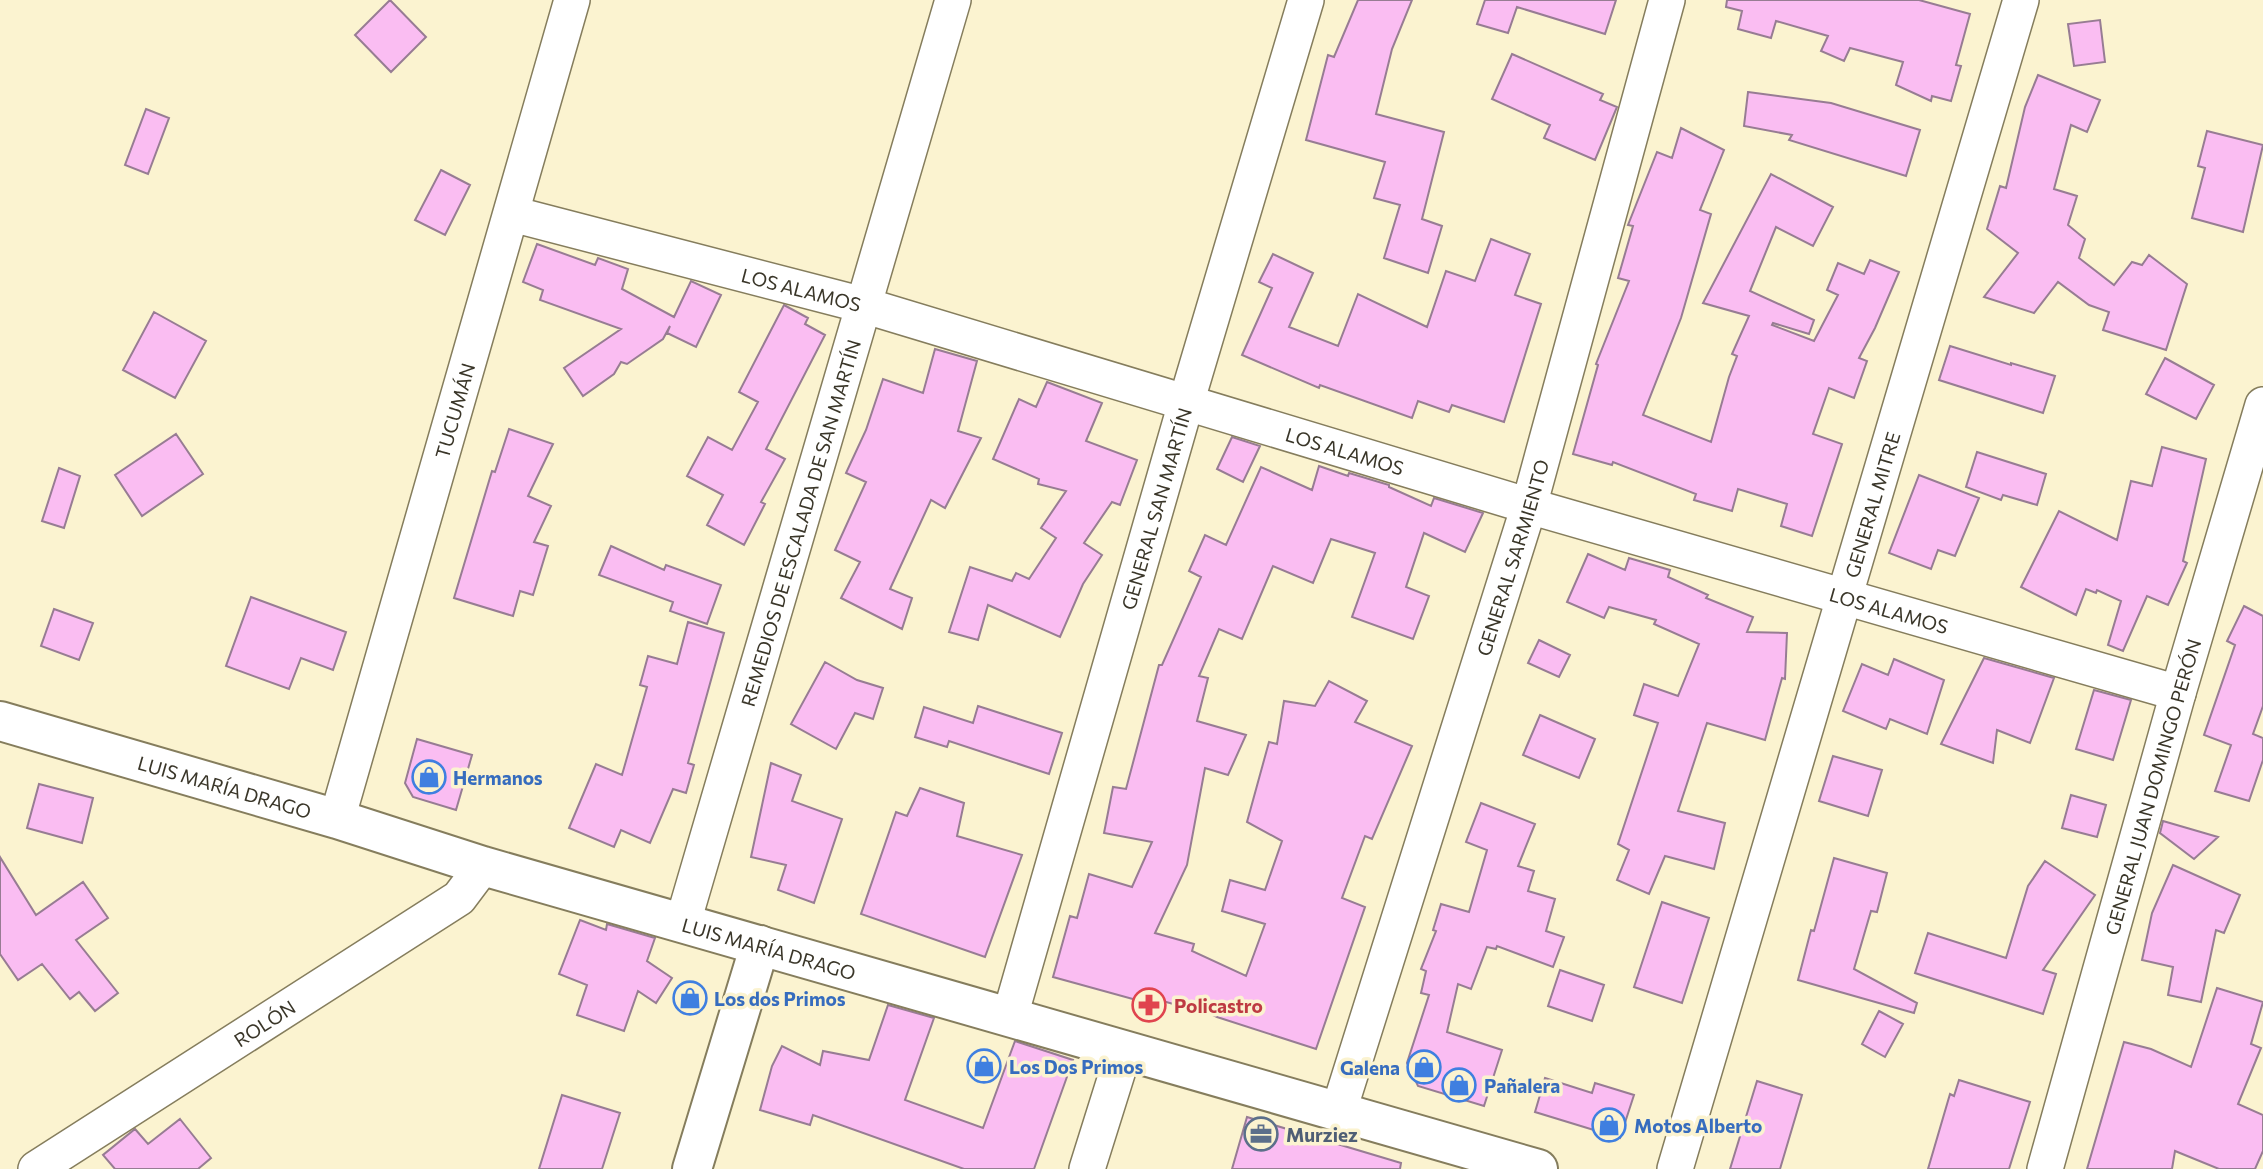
<svg xmlns="http://www.w3.org/2000/svg" width="2263" height="1169" font-family="Commissioner,sans-serif">
  <rect width="100%" height="100%" fill="#fbf3d0"/>
  <!-- building -->
  <path fill="#fabdf2" stroke="#977c93" stroke-width="2" d="M390,0l36,37 -35,35 -36,-37z
    M1358,0h54l-20,49 -16,65 68,18 -22,87 20,7 -14,47 -44,-15 16,-53 -26,-7 11,-36 -79,-22 22,-85 6,2z
    M1485,0h131l-11,34 -88,-27 -9,26 -31,-9z
    M1727,0h192l51,14 -14,51 5,1 -10,35 -19,-5 -1,5 -35,-16 7,-23 -53,-14 -6,13 -23,-10 7,-15 -52,-15 -5,17 -33,-9 4,-18 -16,-4z
    M2100,20l5,42 -31,4 -6,-42z
    M1512,54l91,40 -3,6 17,7 -22,53 -51,-22 6,-13 -58,-26z
    M2038,75l62,25 -13,32 -16,-7 -17,64 23,7 -9,29 17,14 -6,19 35,27 18,-23 10,3 7,-10 38,29 -21,66 -63,-20 6,-18 -20,-7 -31,-23 -24,31 -50,-16 34,-44 -31,-24 13,-43 6,2 19,-81z
    M1748,92l83,11 89,27 -14,46 -117,-36 3,-5 -48,-9z
    M146,109l23,9 -21,56 -23,-9z
    M1681,128l43,22 -24,60 11,4 -30,104 -38,97 68,27 18,-65 8,-21 -5,-2 17,-38 -46,-13 68,-129 62,33 -20,39 -37,-19 -26,64 64,29 -5,14 -36,-11 -1,2 42,16 24,-46 -11,-5 11,-27 26,11 6,-14 29,12 -24,56 -16,30 8,3 -13,37 -25,-10 -16,46 29,10 -30,92 -31,-10 6,-22 -49,-15 -6,22 -38,-11 2,-6 -83,-32 -1,3 -39,-11 25,-89 -2,-1 33,-83 -11,-3 15,-52 -5,-1 29,-73 15,6z
    M2207,131l56,14 -20,87 -51,-14 13,-50 -7,-2z
    M441,170l29,15 -25,50 -30,-15z
    M1491,239l39,15 -15,41 26,9 -37,118 -52,-17 -3,7 -31,-11 -6,17 -92,-33 -1,3 -77,-33 30,-67 -13,-6 14,-28 40,19 -24,54 49,19 20,-52 69,33 19,-56 29,10z
    M537,244l58,21 3,-7 30,11 -6,20 52,28 17,-36 30,14 -25,52 -29,-14 3,-7 -7,13 -36,25 -6,-2 -7,12 -31,22 -19,-28 57,-39 -81,-29 3,-10 -20,-8z
    M784,305l24,13 -3,6 20,11 -59,114 19,10 -24,43 4,2 -21,41 -37,-20 16,-30 -36,-19 21,-39 24,13 26,-48 -19,-10z
    M154,312l52,29 -31,57 -52,-28z
    M1950,346l61,19v-2l44,13 -12,37 -104,-33z
    M935,349l42,12 -19,70 23,7 -36,70 -14,-8 -41,89 22,9 -10,31 -61,-31 19,-36 -25,-12 31,-68 -20,-9 20,-43 17,-51 40,14z
    M2165,358l49,27 -18,34 -50,-25z
    M1047,382l55,21 -16,38 51,19 -17,45 -8,-3 -28,41 18,12 -19,29 -23,53 -72,-32 -10,35 -29,-8 21,-65 42,14 4,-8 13,6 27,-41 -15,-10 25,-37 -28,-7 1,-5 -46,-20 26,-60 17,8z
    M509,429l44,15 -25,52 23,10 -17,36 14,4 -15,49 -13,-4 -7,25 -59,-18 38,-127 3,1z
    M176,434l27,40 -61,42 -27,-41z
    M1232,437l28,9 -17,36 -26,-13z
    M2162,447l44,12 -23,102 4,2 -19,42 -21,-9 -24,55 -15,-6 13,-44 -24,-11 -1,3 -10,-4 -10,26 -55,-28 38,-76 58,29 14,-59 21,5z
    M1977,452l69,22 -9,31 -34,-10 -2,5 -35,-13z
    M1319,466l29,10 1,-3 40,12v2l42,19 3,-8 49,15 -18,39 -41,-19 -18,54 23,9 -16,43 -61,-22 23,-64 -44,-14 -18,44 -40,-17 -31,73 -23,-10 -20,47 9,2 -11,43 49,14 -18,40 -23,-7 -18,97 -32,68 39,11 -2,7 54,25 19,-52 -43,-13 8,-31 35,10 17,-49 -35,-19 22,-80 8,2 7,-43 31,5 14,-25 38,20 -12,21 57,24 -40,93 -7,-3 -23,62 23,9 -49,142 -99,-32 -38,-18 -2,6 -36,-10 -1,6 -87,-24 17,-61 7,2 12,-44 43,13 20,-45 -48,-9 9,-46 13,2 33,-124h3l39,-88 -12,-6 16,-36 21,10 35,-78 51,23z
    M59,468l21,8 -16,52 -22,-7z
    M1919,475l60,23 -24,58 -17,-6 -7,19 -42,-16z
    M611,546l53,24 2,-5 55,20 -14,39 -37,-13 3,-9 -74,-27z
    M1588,554l37,16 4,-12 41,12 -2,7 40,18 -2,3 47,19 -6,15 40,1 -2,46 -3,-1 -17,62 -58,-17 -29,88 47,12 -11,46 -49,-13 -16,38 -32,-14 12,-30 -11,-6 40,-121 -24,-8 10,-31 34,12 21,-52 -45,-20 2,-4 -47,-13 -5,11 -37,-16z
    M251,597l95,35 -13,38 -32,-12 -12,31 -63,-23z
    M2244,606l19,10v90l-10,28 10,4v22l-14,41 -34,-10 16,-46 -27,-10 31,-90 -8,-4z
    M54,609l39,14 -14,37 -38,-14z
    M688,622l36,11 -36,130 6,2 -8,28 -13,-4 -23,54 -29,-13 -7,17 -45,-19 27,-64 26,11 25,-88 -7,-2 8,-29 29,8z
    M1539,640l31,15 -11,22 -31,-14z
    M1984,658l70,20 -24,65 -33,-13 -4,33 -52,-19z
    M1894,659l50,21 -17,54 -37,-15 -4,10 -43,-18 19,-47 26,11z
    M825,662l32,18 26,8 -10,31 -18,-6 -19,36 -45,-25z
    M2094,690l37,10 -18,60 -37,-11z
    M978,706l84,27 -13,41 -100,-33 -2,6 -32,-10 9,-30 49,16z
    M1540,715l55,24 -16,39 -56,-23z
    M417,739l55,16 -16,55 -43,-13 -8,-14z
    M1833,756l49,14 -14,46 -49,-15z
    M771,763l30,12 -9,26 50,18 -28,84 -36,-13 8,-25 -35,-8z
    M39,784l54,14 -11,45 -55,-15z
    M920,788l44,15 -7,33 65,19 -37,102 -124,-43 35,-102 11,4z
    M2071,795l35,10 -9,32 -35,-9z
    M1481,803l54,21 -17,42 16,5 -6,20 27,8 -9,32 18,6 -11,30 -56,-21 -1,3 -9,-2 -16,42 -13,-5 -11,48 55,18 -18,56 -66,-20 -11,-23 22,-68 -8,-2 5,-22 -5,-2 15,-38 -3,-1 8,-26 28,8 18,-62 -21,-8z
    M2163,821l55,16 -24,22 -34,-26z
    M0,857l36,58 47,-33 25,36 -32,22 42,53 -23,18 -16,-19 -9,7 -28,-35 -24,16 -18,-26z
    M1834,858l53,15 -10,39 -6,-1 -17,58 63,34 -3,10 -116,-33 13,-50 3,1z
    M2045,861l50,34 -52,75 13,4 -13,40 -128,-41 13,-40 78,25 22,-72z
    M2173,865l67,30 -16,38 -8,-3 -15,72 -33,-7 5,-28 -31,-7 10,-47z
    M1662,902l47,16 -27,85 -48,-16z
    M580,920l26,10 1,-6 48,14 -8,23 25,17 -16,25 -18,-12 -14,40 -47,-16 10,-30 -28,-11z
    M1560,970l44,15 -12,36 -44,-15z
    M2217,988l46,14 -12,42 10,4 -23,56 25,11v36l-8,18h-36l-44,-18 -3,18h-85l37,-127 27,7 40,18z
    M888,1005l46,13 -29,82 78,28 32,-87 58,19 -39,109h-70l-151,-54 -3,10 -50,-15 12,-44 10,-20 38,19 3,-14 46,9z
    M1879,1011l24,13 -18,33 -23,-13z
    M1545,1078l47,15 3,-10 39,12 -14,43 -85,-26z
    M1959,1080l71,22 -21,67h-81l22,-75 4,2z
    M1757,1081l45,14 -22,74h-50z
    M562,1095l58,18 -18,56h-63z
    M1247,1117l154,46 -1,6h-168z
    M180,1119l31,39 -13,11h-83l-12,-14 32,-26 13,15z"/>
  <g fill="none" stroke-linecap="round" stroke-linejoin="round">
    <defs>
      <g id="minor">
        <path id="s1" d="M512,214l351,91 666,201 649,187"/>
        <path id="s2" d="M337,819l235,-819"/>
        <path id="s3" d="M683,922l270,-922"/>
        <path id="s4" d="M1010,1016l176,-613 120,-403"/>
        <path id="s5" d="M1339,1110l190,-604 138,-506"/>
        <path id="s6" d="M36,1169l423,-271 24,-32"/>
        <path d="M1087,1169l37,-118"/>
        <path id="s7" d="M1675,1169l346,-1169"/>
        <path id="s8" d="M2045,1169l133,-476 85,-288"/>
      </g>
      <path id="tertiary" d="M692,1169l68,-224"/>
      <g id="secondary">
        <path id="s9" d="M0,721l337,98 146,47 1055,303"/>
      </g>
    </defs>
    <!-- minor casing -->
    <use href="#minor" stroke="#857d5d" stroke-width="38"/>
    <!-- tertiary casing -->
    <use href="#tertiary" stroke="#857d5d" stroke-width="42"/>
    <!-- secondary casing -->
    <use href="#secondary" stroke="#857d5d" stroke-width="42"/>
    <!-- minor -->
    <use href="#minor" stroke="#fff" stroke-width="35"/>
    <!-- tertiary -->
    <use href="#tertiary" stroke="#fff" stroke-width="38"/>
    <!-- secondary -->
    <use href="#secondary" stroke="#fff" stroke-width="38"/>
  </g>
  <!-- icons -->
  <defs>
    <symbol id="shop-ring" viewBox="-11 -11 22 22"><circle r="9.5" fill="#fbf3d0" stroke="#3f7fe0" stroke-width="1.5"/><path d="M-5-2.5h2.3a2.7 3.5 0 0 1 5.4 0H5L5.5 6h-11ZM-1.5-2.5h3a1.5 2.3 0 0 0-3 0Z" fill="#3f7fe0"/></symbol>
    <symbol id="pharmacy-ring" viewBox="-11 -11 22 22"><circle r="9.5" fill="#fbf3d0" stroke="#e0444e" stroke-width="1.5"/><path d="M-2-6h4v4h4v4h-4v4h-4v-4h-4v-4h4Z" fill="#e0444e"/></symbol>
    <symbol id="office-ring" viewBox="-11 -11 22 22"><circle r="9.5" fill="#fbf3d0" stroke="#5c6f8a" stroke-width="1.5"/><path d="M-6-3h4V-5.5h4V-3h4V5H-6ZM-1-4.5V-3h2v-1.5ZM-6 0V1H6V0Z" fill="#5c6f8a"/></symbol>
  </defs>
  <g fill-rule="evenodd">
    <use href="#shop-ring" x="410" y="758" width="38" height="38"/>
    <use href="#shop-ring" x="671" y="979" width="38" height="38"/>
    <use href="#pharmacy-ring" x="1130" y="986" width="38" height="38"/>
    <use href="#shop-ring" x="965" y="1047" width="38" height="38"/>
    <use href="#shop-ring" x="1405" y="1048" width="38" height="38"/>
    <use href="#shop-ring" x="1440" y="1066" width="38" height="38"/>
    <use href="#shop-ring" x="1590" y="1106" width="38" height="38"/>
    <use href="#office-ring" x="1242" y="1115" width="38" height="38"/>
  </g>
  <g text-anchor="middle" dominant-baseline="central" stroke-width="7" stroke-linejoin="round" paint-order="stroke">
    <!-- street labels -->
    <g font-size="19" fill="#3a3629" stroke="#fbf3d0">
      <text stroke="none"><textPath href="#s1" startOffset="299">LOS ALAMOS</textPath></text>
      <text stroke="none"><textPath href="#s2" startOffset="425">TUCUMÁN</textPath></text>
      <text stroke="none"><textPath href="#s1" startOffset="866">LOS ALAMOS</textPath></text>
      <text stroke="none"><textPath href="#s7" startOffset="693">GENERAL MITRE</textPath></text>
      <text stroke="none"><textPath href="#s4" startOffset="528">GENERAL SAN MARTÍN</textPath></text>
      <text stroke="none"><textPath href="#s3" startOffset="416">REMEDIOS DE ESCALADA DE SAN MARTÍN</textPath></text>
      <text stroke="none"><textPath href="#s5" startOffset="579">GENERAL SARMIENTO</textPath></text>
      <text stroke="none"><textPath href="#s1" startOffset="1433">LOS ALAMOS</textPath></text>
      <text stroke="none"><textPath href="#s9" startOffset="234">LUIS MARÍA DRAGO</textPath></text>
      <text stroke="none"><textPath href="#s8" startOffset="397">GENERAL JUAN DOMINGO PERÓN</textPath></text>
      <text stroke="none"><textPath href="#s9" startOffset="802">LUIS MARÍA DRAGO</textPath></text>
      <text stroke="none"><textPath href="#s6" startOffset="271">ROLÓN</textPath></text>
    </g>
    <!-- shop labels -->
    <g font-size="19" font-weight="bold" fill="#366cbe" stroke="#fbf3d0" text-anchor="start">
      <text x="453" y="777">Hermanos</text>
      <text x="714" y="998">Los dos Primos</text>
      <text x="1009" y="1066">Los Dos Primos</text>
      <text x="1400" y="1067" text-anchor="end">Galena</text>
      <text x="1484" y="1085">Pañalera</text>
      <text x="1634" y="1125">Motos Alberto</text>
    </g>
    <!-- health labels -->
    <g font-size="19" font-weight="bold" fill="#be3a42" stroke="#fbf3d0" text-anchor="start">
      <text x="1174" y="1005">Policastro</text>
    </g>
    <!-- service labels -->
    <g font-size="19" font-weight="bold" fill="#4e5e75" stroke="#fbf3d0" text-anchor="start">
      <text x="1286" y="1134">Murziez</text>
    </g>
  </g>
</svg>
